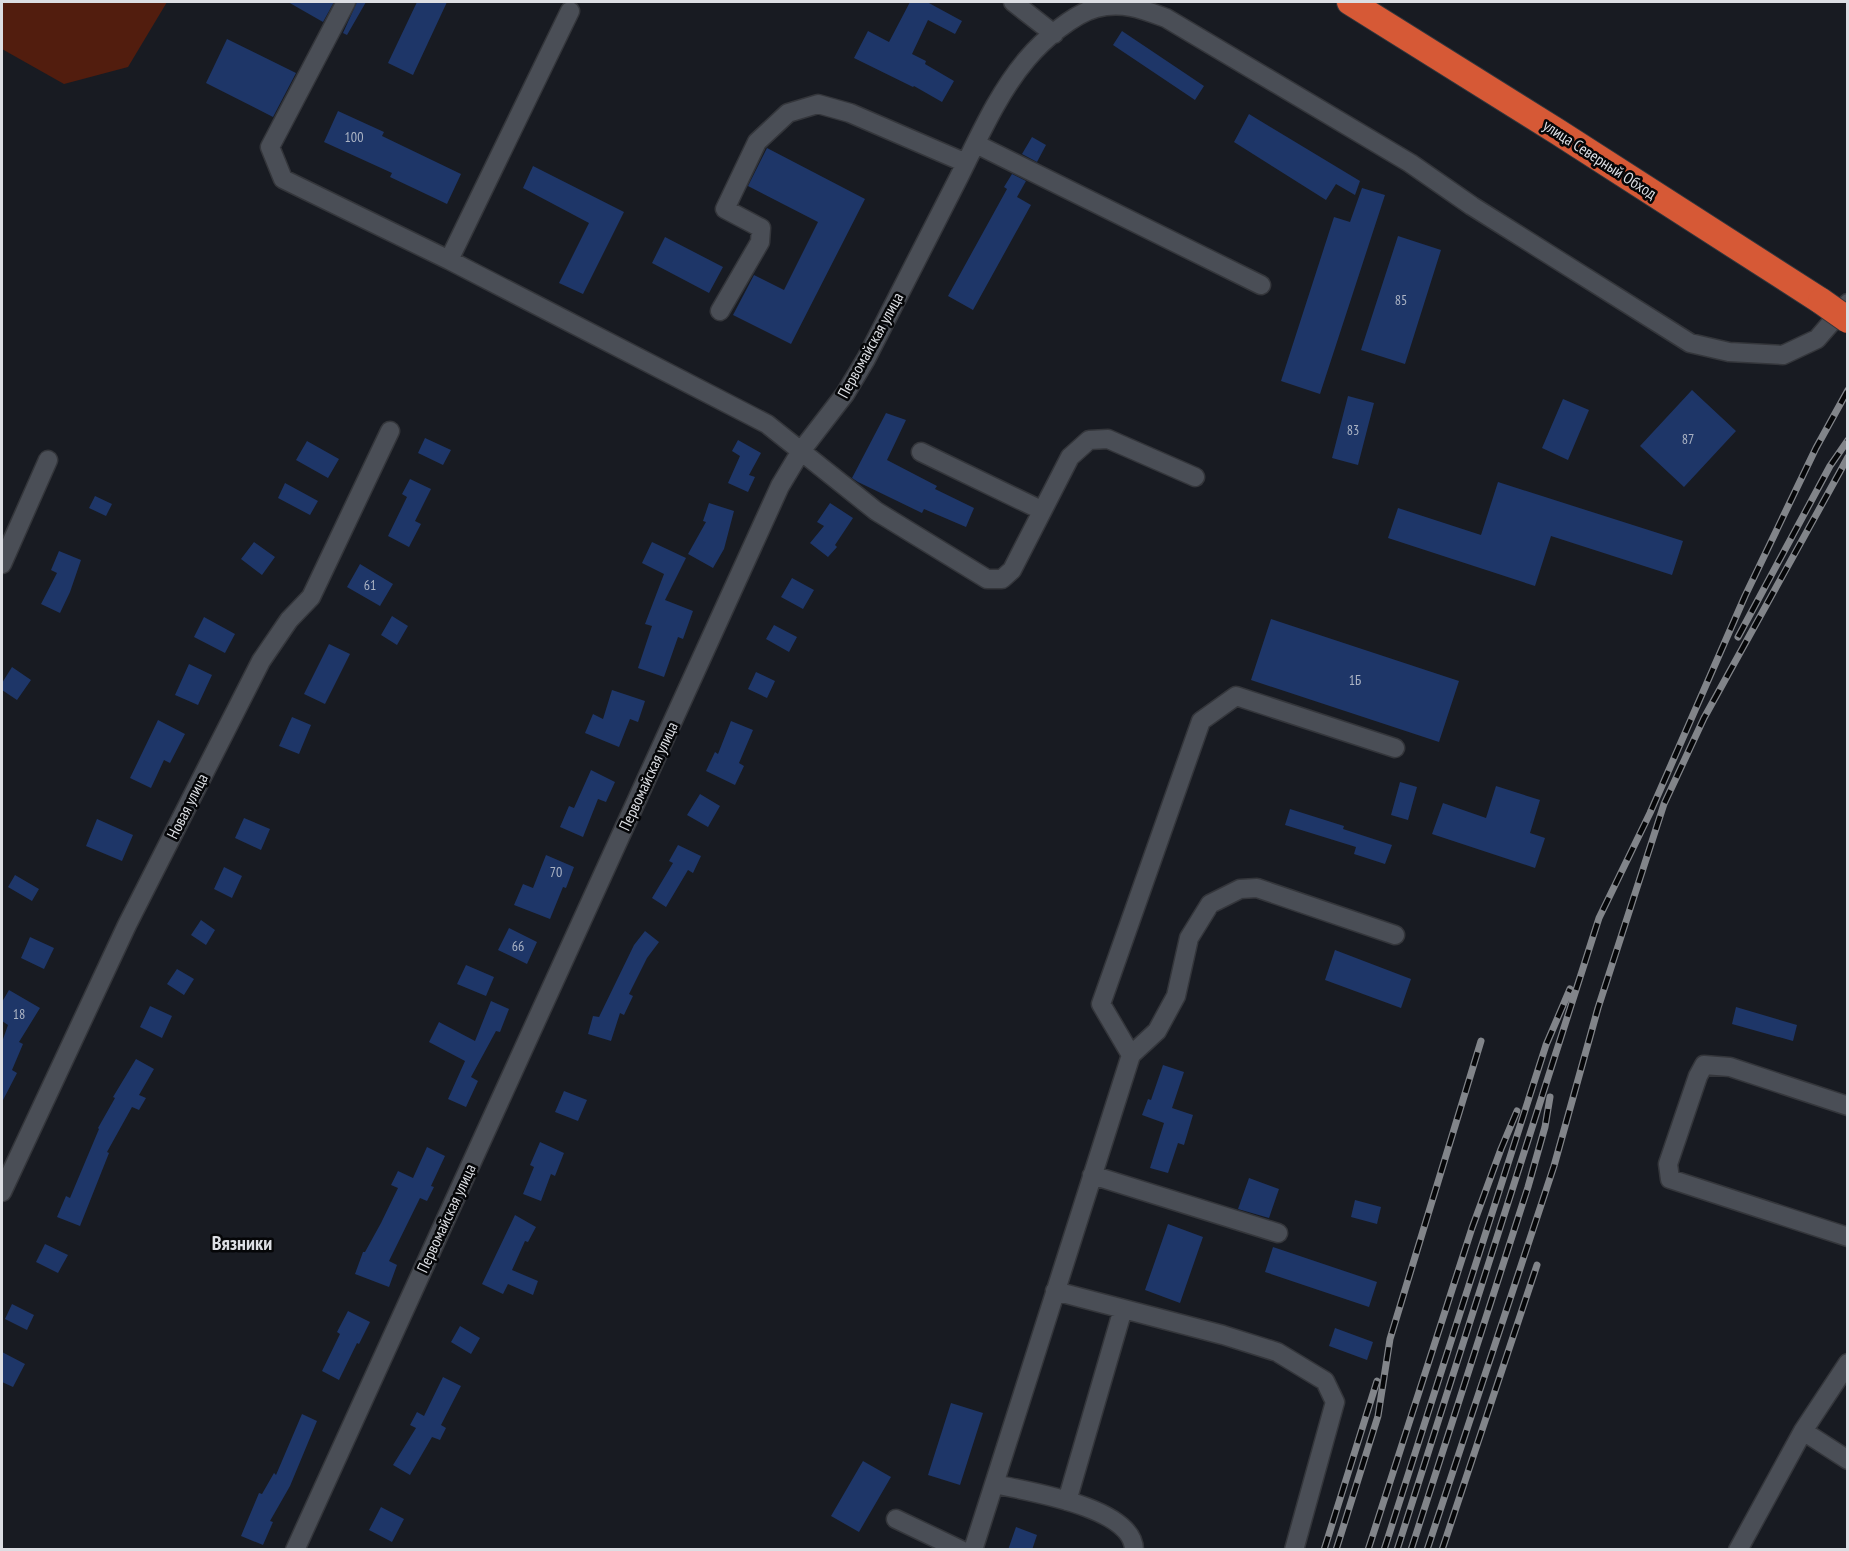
<svg xmlns="http://www.w3.org/2000/svg" width="1849" height="1551" font-family="'PT Sans Narrow',sans-serif">
  <rect width="100%" height="100%" fill="#181b22"/>
  <!-- green -->
  <path fill="#521d0e" d="M2,2h165l-39,65 -64,17 -62,-35z"/>
  <!-- building -->
  <path fill="#1e3668" d="M288,2h46l-11,20z
    M357,2h9l-19,33 -4,-2z
    M417,2h30l-34,73 -25,-12z
    M910,2h17l35,19 -7,13 -27,-14 -16,34 14,7 -1,3 29,17 -12,21 -28,-16 -1,1 -59,-29 14,-27 21,11z
    M1122,31l82,55 -9,14 -82,-55z
    M227,39l69,34 -23,44 -67,-34z
    M338,111l46,21 -2,4 79,38 -14,30 -57,-27 2,-4 -68,-31z
    M1249,114l111,67 -5,14 -19,-11 -10,16 -92,-58z
    M1032,137l14,8 -9,17 -15,-8z
    M767,148l98,51 -74,145 -58,-29 21,-40 30,15 34,-68 -70,-36z
    M533,166l91,46 -41,82 -24,-11 30,-60 -66,-35z
    M1012,174l14,7 -9,16 14,8 -58,105 -25,-14 59,-107 -3,-2z
    M1362,188l23,7 -65,199 -39,-13 53,-164 16,5z
    M1398,236l43,14 -36,114 -44,-14z
    M665,237l58,30 -14,26 -57,-30z
    M1692,390l44,41 -52,56 -44,-41z
    M1348,396l26,7 -16,62 -26,-7z
    M1563,399l26,11 -21,50 -26,-12z
    M886,413l20,7 -19,40 50,26 -2,3 39,19 -8,19 -42,-18 -2,4 -64,-31 -6,-4z
    M425,438l26,12 -8,15 -25,-12z
    M738,440l23,13 -12,22 6,2 -7,15 -20,-9 12,-27 -8,-5z
    M307,441l32,18 -11,19 -32,-18z
    M410,479l21,10 -16,32 6,3 -12,23 -21,-11 19,-39 -5,-3z
    M1498,482l185,59 -11,34 -121,-39 -16,50 -147,-48 10,-30 83,27z
    M285,483l33,18 -8,14 -32,-17z
    M95,496l17,8 -6,12 -17,-8z
    M709,503l25,8 -10,38 -11,19 -25,-14 18,-32 -3,-1z
    M830,503l23,15 -18,27 2,2 -9,10 -18,-14 14,-17 -7,-4z
    M254,542l21,15 -13,18 -21,-16z
    M652,542l34,16 -21,42 28,11 -10,28 -5,-2 -14,40 -26,-9 14,-42 -7,-2 19,-50 -22,-11z
    M59,551l22,9 -11,32 -10,21 -19,-9 16,-31 -6,-3z
    M360,564l33,20 -13,22 -33,-19z
    M792,578l22,12 -11,19 -22,-12z
    M392,616l16,10 -11,19 -16,-10z
    M204,617l31,17 -10,19 -31,-16z
    M1271,619l188,62 -20,61 -188,-62z
    M774,625l23,12 -8,15 -23,-13z
    M329,644l21,10 -25,50 -21,-10z
    M189,664l23,11 -14,30 -23,-10z
    M12,667l19,13 -14,20 -15,-10v-7z
    M756,672l19,9 -8,17 -19,-9z
    M612,690l33,11 -7,21 -8,-3 -11,28 -34,-14 8,-19 10,5z
    M292,717l19,8 -12,29 -20,-8z
    M158,720l27,14 -15,29 -6,-3 -13,28 -21,-10z
    M731,721l22,9 -14,33 5,3 -9,19 -29,-14 9,-19 3,2z
    M591,770l24,12 -9,20 -8,-3 -15,38 -23,-10 9,-21 5,2z
    M1400,782l17,5 -9,33 -17,-5z
    M1496,786l44,14 -10,33 15,5 -10,30 -103,-34 11,-31 43,15z
    M700,794l20,12 -12,21 -21,-12z
    M1290,809l54,17 -1,3 49,16 -7,19 -31,-10 2,-7 -71,-22z
    M244,818l26,11 -9,21 -26,-12z
    M97,819l36,16 -11,26 -36,-15z
    M678,845l23,11 -8,17 -5,-3 -22,37 -14,-9 21,-35 -4,-2z
    M546,855l28,12 -8,21 -3,-1 -13,32 -36,-14 9,-21 10,4z
    M224,867l18,9 -10,22 -18,-9z
    M15,875l24,14 -7,12 -24,-14z
    M201,920l14,10 -9,15 -15,-10z
    M509,928l28,14 -10,22 -29,-14z
    M645,931l14,11 -12,16 -18,36 4,2 -9,19 -4,-2 -9,28 -23,-7 5,-18 6,1 35,-72z
    M30,937l24,11 -10,21 -23,-11z
    M1335,950l76,29 -10,29 -76,-28z
    M466,965l28,12 -8,19 -29,-12z
    M177,969l17,10 -10,16 -17,-11z
    M9,990l31,18 -21,34 4,2 -11,26 5,3 -15,29v-60l6,-17 -6,-4v-19z
    M491,1001l18,8 -9,23 -4,-1 -25,46 7,4 -12,26 -18,-8 17,-38 -36,-19 10,-20 36,19z
    M150,1006l22,10 -10,22 -22,-11z
    M1736,1007l61,18 -4,16 -61,-17z
    M136,1059l18,10 -15,26 7,3 -7,12 -7,-3 -25,45 2,1 -29,73 -23,-9 9,-21 4,2 29,-69 -1,-1 17,-30 -2,-1z
    M1163,1065l21,7 -12,36 21,7 -9,30 -6,-2 -10,30 -18,-5 14,-45 -22,-8 6,-16 3,1z
    M564,1091l23,9 -9,21 -23,-9z
    M540,1142l24,11 -9,23 -4,-2 -10,27 -18,-7 11,-27 -4,-2z
    M427,1147l18,9 -14,30 3,1 -7,14 -7,-3 -31,63 8,4 -8,22 -34,-13 8,-22h2l16,-29 17,-35 -7,-3 7,-14 15,7z
    M1249,1178l30,11 -10,29 -31,-9z
    M1355,1200l26,7 -4,17 -26,-7z
    M515,1215l21,12 -8,15 -3,-1 -13,29 26,11 -5,14 -25,-11 -5,10 -21,-10z
    M1168,1224l35,13 -23,66 -35,-13z
    M45,1244l23,11 -10,18 -22,-11z
    M1273,1247l104,35 -8,25 -104,-35z
    M12,1304l22,11 -7,15 -22,-11z
    M348,1311l22,11 -11,22 -2,-1 -18,37 -17,-9 18,-37 -3,-2z
    M460,1326l20,12 -9,16 -20,-12z
    M1335,1328l38,14 -6,18 -38,-14z
    M2,1352l23,12 -12,23 -11,-5z
    M443,1377l18,9 -20,39 5,3 -6,12 -8,-3 -22,38 -17,-10 23,-37 -6,-3 7,-13 7,4z
    M951,1403l32,10 -23,72 -32,-10z
    M302,1414l15,7 -27,65 -20,35 3,1 -10,23 -22,-9 18,-43 3,1 12,-21 2,2z
    M863,1461l28,16 -32,55 -28,-16z
    M381,1507l23,12 -12,23 -23,-12z
    M1016,1527l21,8 -5,15h-24z"/>
  <g fill="none" stroke-linecap="round" stroke-linejoin="round">
    <defs>
      <path id="minor" d="M346,2l-76,145 13,32 166,81 318,164 109,87 111,68h15l10,-9 58,-113 19,-17 19,-1 87,38
        M1013,2l41,32
        M976,144l285,141
        M449,260l121,-249
        M720,311l40,-69 1,-14 -36,-19 32,-67 31,-29 30,-9 32,9 116,50
        M921,452l120,58
        M2,564l46,-104
        M1131,1055l26,-24 19,-35 13,-58 21,-34 30,-15 17,-1 138,47
        M1848,1106l-118,-39 -26,-2 -6,11 -30,88 2,15 178,58
        M1092,1175l186,58
        M2,1192l125,-267 134,-264 28,-41 22,-23 79,-166
        M1055,1291l168,44 54,17 48,29 10,21 -41,148
        M1803,1431l45,29
        M994,1484c32,7 140,23 140,66
        M1067,1501l56,-192
        M896,1519l65,31
        M295,1550l485,-1064 21,-35 44,-57 21,-35c31,-61 62,-122 93,-182 20,-40 39,-84 68,-118 15,-18 46,-45 69,-51 26,-7 46,1 70,10l244,145 62,43 218,137 39,9 54,3 34,-16 31,-36
        M973,1550l158,-495 -30,-51 100,-283 35,-25 159,52
        M1738,1550l65,-119 45,-68"/>
      <path id="highway" d="M1350,2l208,130 263,169"/>
    </defs>
    <!-- minor casing -->
    <use href="#minor" stroke="#34363b" stroke-width="21"/>
    <!-- highway casing -->
    <use href="#highway" stroke="#34363b" stroke-width="28"/>
    <!-- minor -->
    <use href="#minor" stroke="#4a4e56" stroke-width="18"/>
    <!-- highway -->
    <use href="#highway" stroke="#d65936" stroke-width="26"/>
    <defs>
      <path id="rail" d="M1738,637l92,-171 18,-26
        M1324,1550l53,-169
        M1336,1550l42,-134 12,-77 91,-298
        M1368,1550l104,-322 29,-79 16,-38
        M1384,1550l162,-505 24,-56
        M1397,1550l202,-632 51,-105 95,-217 71,-148 32,-58
        M1411,1550l117,-363 17,-60 5,-30
        M1427,1550l127,-384 44,-158 66,-204 40,-86 144,-261
        M1442,1550l95,-285"/>
    </defs>
    <!-- rail casing -->
    <use href="#rail" stroke="#82858a" stroke-width="7"/>
    <!-- rail -->
    <use href="#rail" stroke="#050608" stroke-width="4.5" stroke-dasharray="14" stroke-linecap="butt"/>
    <defs>
      <path id="highway-bridge" d="M1821,301l27,19"/>
    </defs>
    <!-- highway-bridge casing -->
    <use href="#highway-bridge" stroke="#34363b" stroke-width="28" stroke-linecap="butt"/>
    <!-- highway-bridge -->
    <use href="#highway-bridge" stroke="#d65936" stroke-width="26"/>
  </g>
  <g text-anchor="middle" dominant-baseline="central" stroke-width="5" stroke-linejoin="round" paint-order="stroke">
    <!-- number labels -->
    <g font-size="14" fill="#acb4c4">
      <text x="354" y="137">100</text>
      <text x="1401" y="300">85</text>
      <text x="1353" y="430">83</text>
      <text x="1688" y="439">87</text>
      <text x="370" y="585">61</text>
      <text x="1355" y="680">1Б</text>
      <text x="556" y="872">70</text>
      <text x="518" y="946">66</text>
      <text x="19" y="1014">18</text>
    </g>
    <!-- street labels -->
    <g font-size="16" fill="#dcdee3" stroke="#050608">
      <text transform="translate(1600 159) rotate(33)">улица Северный Обход</text>
      <text transform="translate(870 345) rotate(-61)">Первомайская улица</text>
      <text transform="translate(648 776) rotate(-65)">Первомайская улица</text>
      <text transform="translate(187 806) rotate(-63)">Новая улица</text>
      <text transform="translate(446 1218) rotate(-65)">Первомайская улица</text>
    </g>
    <!-- quarter labels -->
    <g font-size="20" font-weight="bold" fill="#dcdee3" stroke="#050608">
      <text x="242" y="1243">Вязники</text>
    </g>
  </g>
  <!-- border -->
  <rect width="1849" height="1551" fill="none" stroke="#dcdee3" stroke-width="6"/>
</svg>
